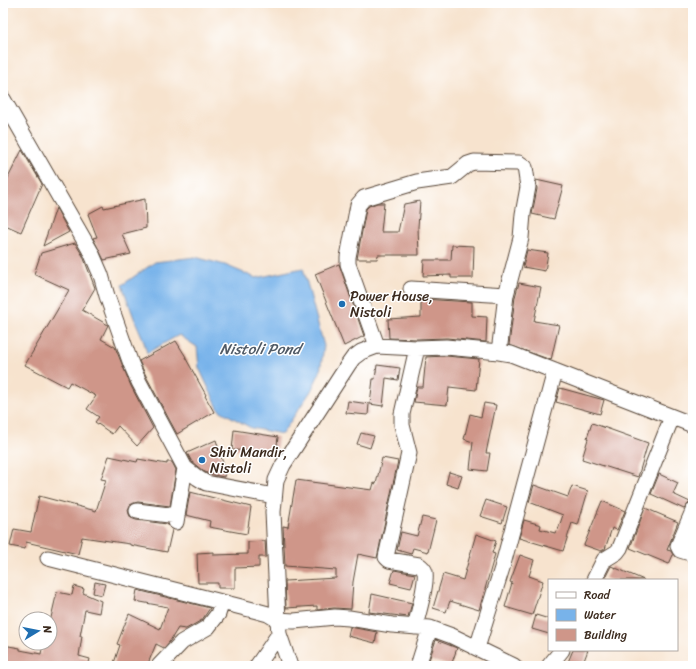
<svg xmlns="http://www.w3.org/2000/svg" width="696" height="669" font-family="Sriracha,sans-serif">
  <rect width="100%" height="100%" fill="#fff"/>
  <filter id="ink" filterUnits="userSpaceOnUse"><feTurbulence type="fractalNoise" baseFrequency=".025" numOctaves="2"/><feDisplacementMap in="SourceGraphic" scale="8" xChannelSelector="R" yChannelSelector="G"/><feConvolveMatrix kernelMatrix="1 2 1 2 8 2 1 2 1" color-interpolation-filters="sRGB"/></filter>
  <filter id="wash" filterUnits="userSpaceOnUse"><feTurbulence type="fractalNoise" baseFrequency=".012" numOctaves="4" result="noise"/><feDisplacementMap in="SourceGraphic" scale="16" xChannelSelector="R" yChannelSelector="G"/><feGaussianBlur stdDeviation="0.9" result="paint"/><feColorMatrix in="noise" values="0 0 0 0 0 0 0 0 0 0 0 0 0 0 0 0 0 1.4 0 .05"/><feComposite in="paint" operator="in"/></filter>
  <g filter="url(#wash)">
    <rect width="100%" height="100%" fill="#f7e3ce"/>
    <!-- water -->
    <path fill="#78b3ea" stroke="#5a6e84" d="M195,257l30,8 31,13 47,-10 21,78 -4,26 -9,19 -29,43 -31,-6 -32,-18 -20,-42 -2,-21 -18,-12 -32,18 -4,-14 -9,-21 -12,-33 33,-23z"/>
    <g id="blocks">
      <!-- building -->
      <path fill="#cf9689" d="M22,150l20,34 -21,48 -18,-8v-36z
        M536,180l27,6 -9,33 -22,-5 5,-25z
        M145,199l1,29 -24,6 9,20 -27,6 -11,-22 4,-1 -9,-23 15,-8 1,2z
        M420,201l-2,26 1,28h-41l-1,4h-20l9,-50 3,-3 8,-3h7l-3,29h17l6,-28z
        M56,208l13,24 -26,14z
        M75,243l8,13 12,32 -13,22 26,15 -7,14 14,8 16,39 22,42 -16,18 -19,-20 -6,8 -17,-12 4,-5 -12,-8 9,-13 -26,-14 -3,5 -42,-22 44,-75 -35,-16 7,-21z
        M452,245l22,1 -1,32h-22v-3l-28,1 1,-16h27z
        M527,250l21,3 -3,18 -22,-4z
        M339,264l25,72 -20,10 -29,-72z
        M519,283l22,4 -7,34 25,4 -8,35 -42,-15 6,-48z
        M421,299l51,3v14l15,1 -1,25 -39,-4 -30,1 -28,-1 -1,-19 33,-2z
        M176,341l10,16h-1l21,38 -1,1 9,16 -37,22 -30,-56 -8,-17z
        M446,356l33,3 -3,31 -27,-3 -2,18 -33,-3 3,-15h6l3,-30z
        M377,365l23,3 -2,12 -12,-2 -3,28 -13,-2 3,-25h2z
        M560,388l44,12 -4,14 -44,-12z
        M348,401l21,3 -1,11 -22,-2z
        M484,403l12,2 -10,48h4l-3,18 -17,-2 3,-27 -9,-3 6,-25 11,3z
        M592,423l56,20 -10,34 -56,-18 6,-20 -1,-1z
        M234,430l44,7 -2,16 -16,-2 -28,-1z
        M361,433l13,3 -4,12 -13,-4z
        M216,440l9,30 -1,7 -15,-3 -6,-3 -11,-9 -5,-9z
        M109,456l28,6 1,-3 29,5v-2h5l4,8 -6,36 -32,-4 -4,1 -4,2 -2,5 1,4 2,4 5,2 31,4 5,6 -5,22 -37,-7v-1l-48,-7 -4,17 -52,-12 -1,7 -15,-3 4,-17 17,3 8,-36 57,15 10,-31 -5,-1z
        M382,458l16,3 -21,97 -19,-4 -5,28 -2,27 -17,-1 -17,2v-4l-31,2 -1,-27 51,-3v-8l-51,-4 -2,-40 5,1 8,-47 76,10 2,-7 2,1z
        M449,472l13,4 -4,12 -12,-4z
        M659,474l19,9 -5,11 17,8 -6,7 -33,-15z
        M534,485l34,12 4,-11 16,5 -10,34 -6,-2 -9,28 -44,-13 5,-18 17,5 -1,4 15,4 2,-4 1,1 5,-15 -34,-13z
        M190,492l61,15 -4,27 -38,-7 1,-6 -24,-6z
        M486,500l21,7 -5,16 -22,-7z
        M602,501l23,10 -8,19 -5,-2 -7,21 -4,2 -17,-6z
        M645,508l33,14 -11,28 4,1 2,4 -4,9 -39,-16z
        M422,517l14,3 -8,32 -15,-4 -2,6 -14,-4 4,-18 16,4z
        M476,534l20,7 -4,12 3,1 -16,56 -29,-9 -4,11 -13,-4 10,-34 20,6z
        M265,541l1,16h-7v10l-24,1v20h-17v-5h-20l-1,-30 17,-1v3l34,-1v-12z
        M520,555l14,5 -5,16 14,5 -11,34 -27,-8 7,-24 -2,-1z
        M611,566l33,14h-34l-5,-2z
        M394,570l21,4 -4,14 -21,-5z
        M95,582l10,2 -3,11 -9,-2z
        M74,586l10,3 -1,4 18,8 -2,12 -14,-3 -5,26h2l-3,20 11,3 -2,7h-85v-21l17,3v2l21,4 2,-11h7v-21l7,-30 15,3z
        M137,590l73,18 -8,12 -16,9 -8,-1 -8,13 -6,7 -8,-4 -9,22h-34l7,-21 -3,-1 12,-30 31,15 8,-22 -33,-6z
        M372,594l40,9 -4,14 -39,-5z
        M536,615l13,4v15l-17,-5z
        M350,627l27,5 -2,11 -27,-7z
        M436,640l21,8 -6,18 -22,-6z
        M573,650h15l-6,16h-4l-10,-4z"/>
    </g>
  </g>
  <g filter="url(#ink)">
    <use href="#blocks" fill-opacity="0" stroke="#574638" stroke-width="1"/>
    <g fill="none" stroke-linecap="round" stroke-linejoin="round">
      <defs>
        <path id="minor" d="M3,99l88,153 10,23 6,21 24,68 8,18 46,86 13,10 8,5 68,13
          M411,289l95,6
          M377,346l-29,-82v-7l10,-52 6,-7 53,-16 35,-5 16,-13 6,-2 45,1 6,4 3,20 -5,27 -2,24 -15,57 -7,57
          M137,511l40,5
          M693,511l-15,35 2,4 13,4
          M176,522l9,-54
          M48,558l209,53 11,3 10,6 16,1 41,-4 14,1 43,7 38,3 22,8 62,30
          M594,580l10,-20 13,-8 3,-4 52,-131
          M415,627c3,-14 12,-42 10,-55 -1,-3 -3,-5 -6,-7l-30,-5 -3,-3 23,-104 -7,-28v-11l15,-66
          M477,648l25,-80 53,-197
          M159,666l23,-24 26,-15 10,-13 4,-12
          M257,666l22,-32
          M290,666l-11,-32 -1,-14 -5,-108 3,-32 7,-15 65,-100 5,-7 8,-6 16,-6 40,2 29,-1 53,5 12,2 182,71
          M418,666l12,-38
          M549,666l13,-16"/>
      </defs>
      <!-- minor casing -->
      <use href="#minor" stroke="#574638" stroke-width="17"/>
      <!-- minor -->
      <use href="#minor" stroke="#fff" stroke-width="15"/>
    </g>
  </g>
  <!-- markers -->
  <g fill="#1f6fb2" stroke="#fff" stroke-width="1.5">
    <circle cx="342" cy="304" r="4"/>
    <circle cx="202" cy="460" r="4"/>
  </g>
  <g text-anchor="middle" dominant-baseline="central" stroke-width="3" stroke-linejoin="round" paint-order="stroke">
    <!-- poi labels -->
    <g font-size="14" fill="#3b2a1e" stroke="#fff" text-anchor="start">
      <text x="350" y="296">Power House,<tspan x="350" dy="16">Nistoli</tspan></text>
      <text x="210" y="452">Shiv Mandir,<tspan x="210" dy="16">Nistoli</tspan></text>
    </g>
    <!-- water labels -->
    <g font-size="15" font-style="italic" fill="#505a65" stroke="#fff">
      <text x="260" y="349">Nistoli Pond</text>
    </g>
  </g>
  <!-- margin -->
  <rect width="696" height="669" fill="none" stroke="#fff" stroke-width="16"/>
  <!-- legend -->
  <rect x="548" y="579" width="130" height="72" fill="#ffffff" stroke="#b1aaa5"/>
  <rect x="556" y="592" width="20" height="6" fill="#ffffff" stroke="#b1aaa5"/>
  <text x="584" y="599" font-size="12" fill="#3b2a1e">Road</text>
  <rect x="556" y="609" width="20" height="12" fill="#78b3ea" stroke="#b1aaa5"/>
  <text x="584" y="619" font-size="12" fill="#3b2a1e">Water</text>
  <rect x="556" y="629" width="20" height="12" fill="#cf9689" stroke="#b1aaa5"/>
  <text x="584" y="639" font-size="12" fill="#3b2a1e">Building</text>
  <!-- north arrow -->
  <g transform="translate(38 631) rotate(80)"><circle r="19" fill="#ffffff" stroke="#b1aaa5"/>
  <path d="M0-3L7 15L0 10L-7 15Z" fill="#1f6fb2"/>
  <text y="-6" font-size="11" font-weight="bold" text-anchor="middle" fill="#3b2a1e">N</text>
  </g>
</svg>
